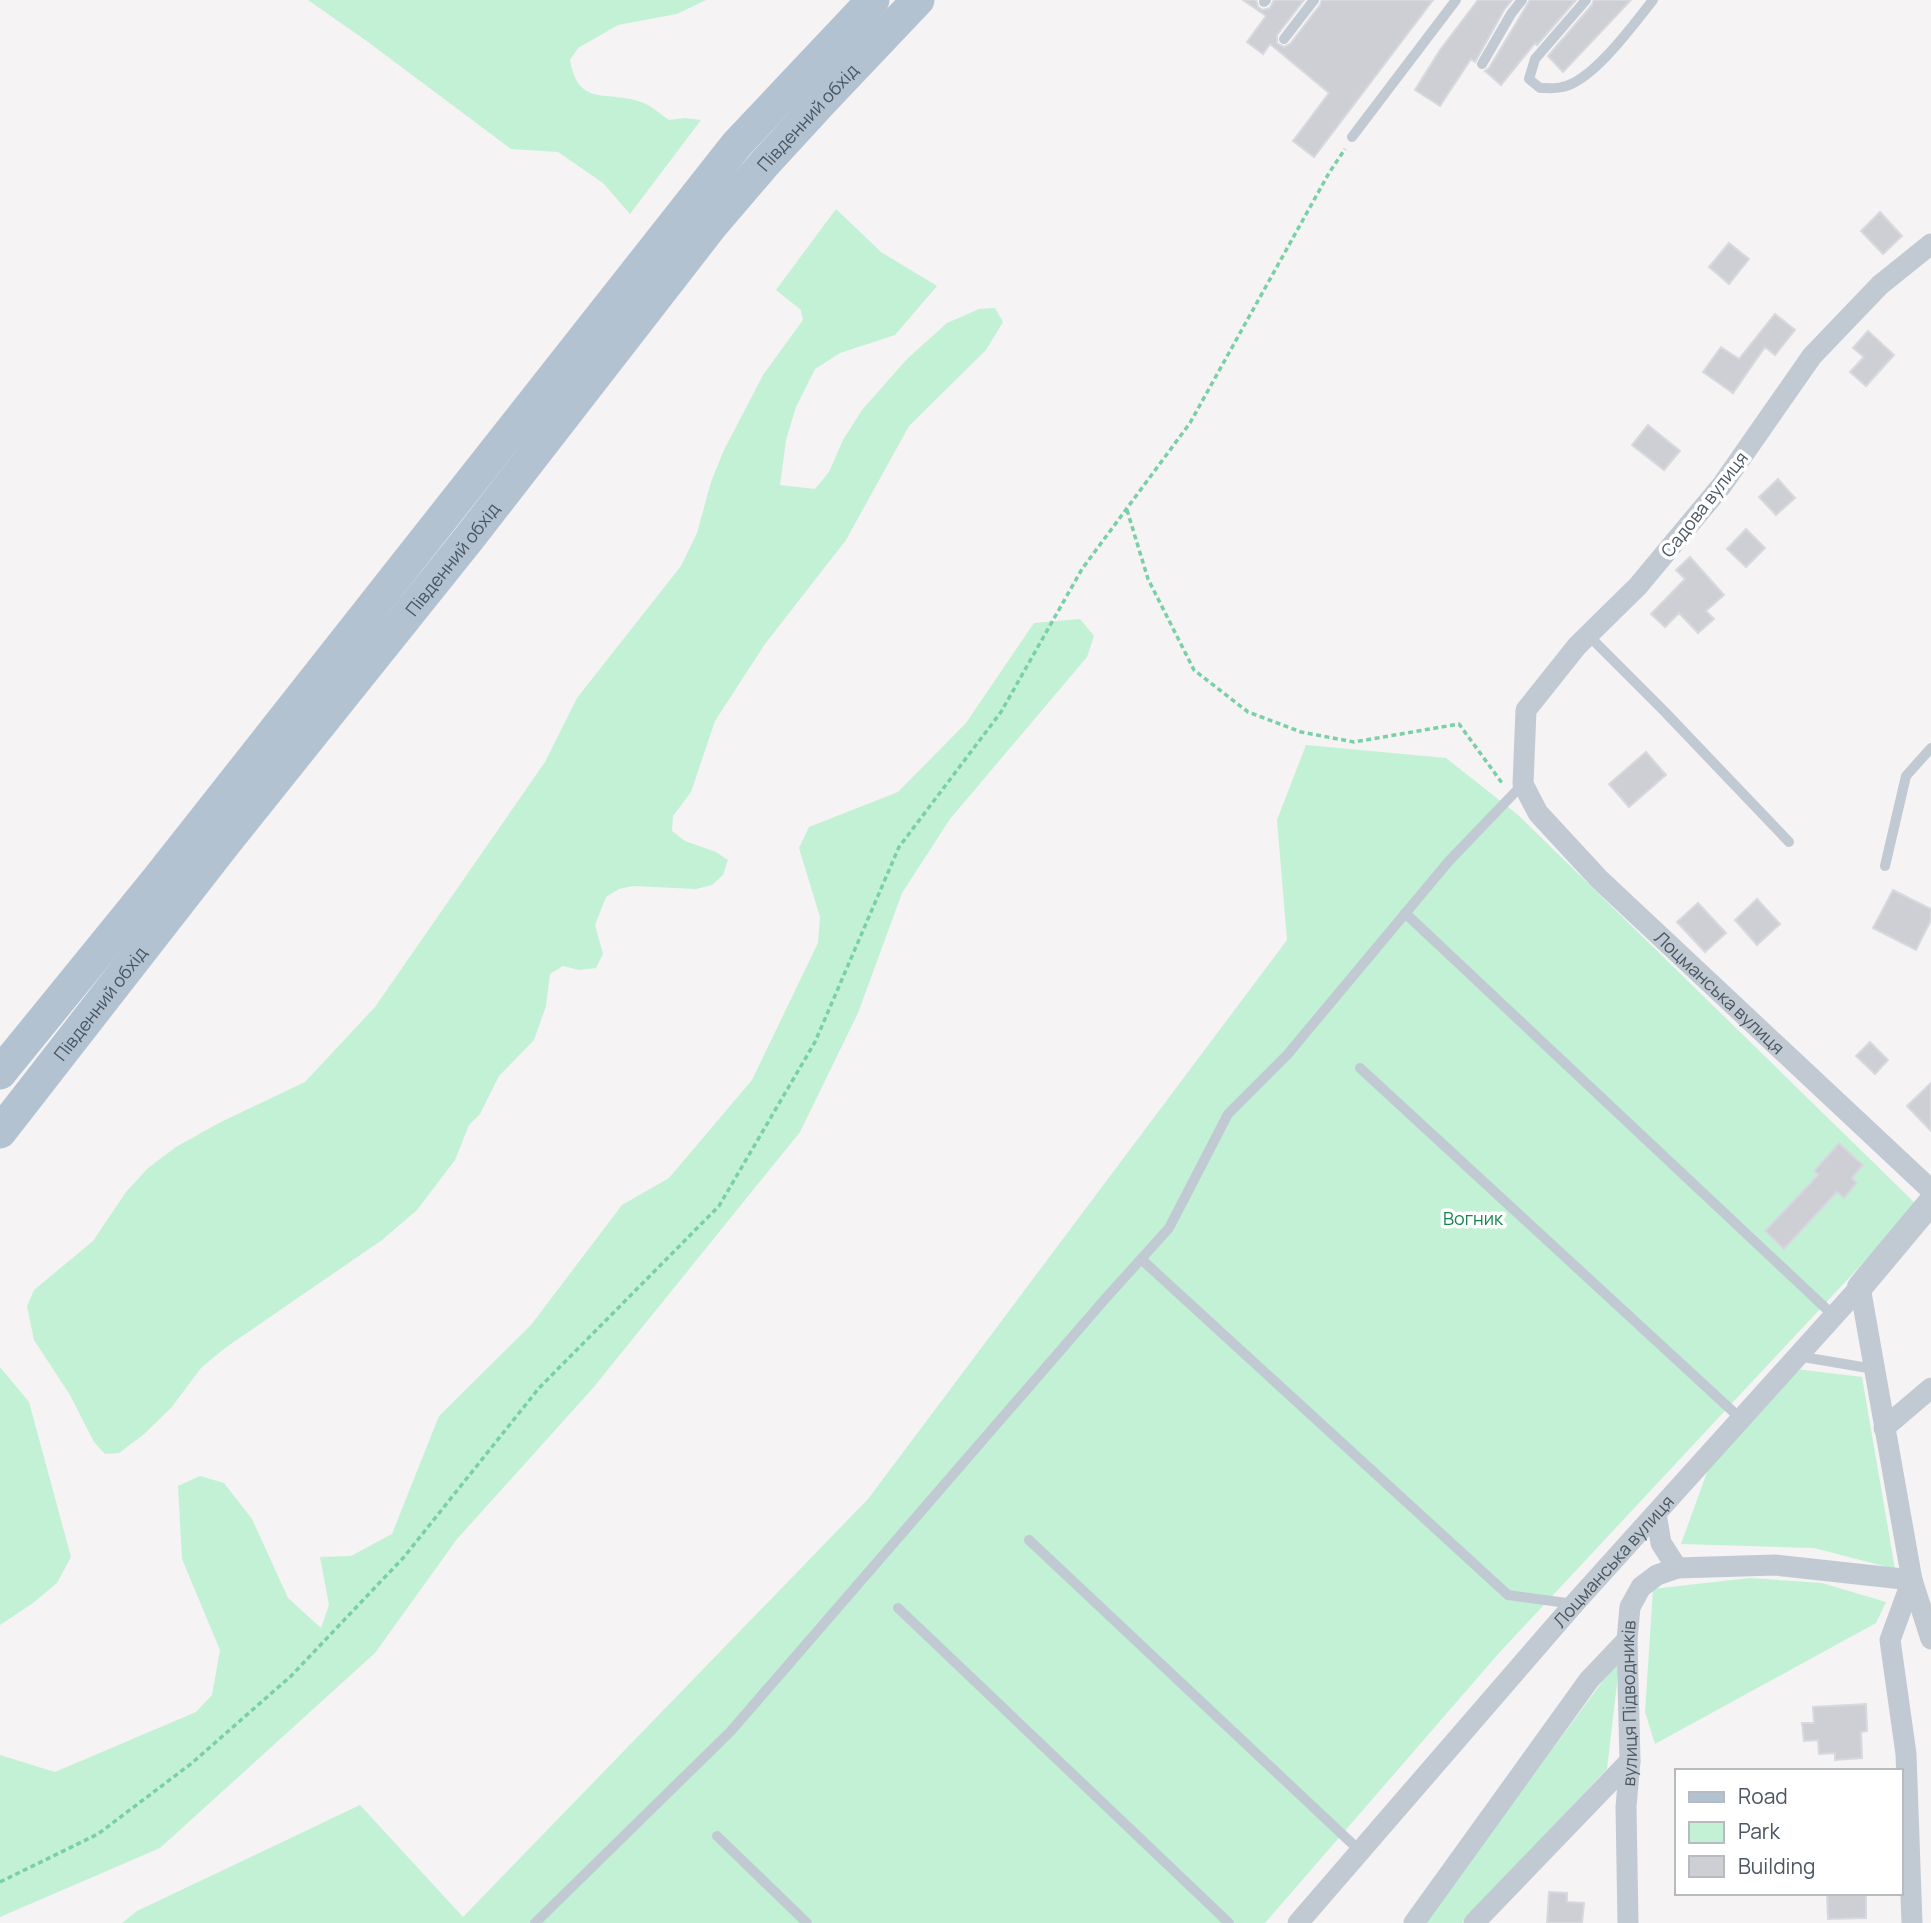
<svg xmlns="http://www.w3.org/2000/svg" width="1931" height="1923" font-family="Manrope,sans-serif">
  <rect width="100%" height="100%" fill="#f5f3f3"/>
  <!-- green -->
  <path fill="#c3f1d5" d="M308,0h398l-29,14 -59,11 -40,23 -8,12c8,48 38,30 71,42 10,3 19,12 28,18l16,-2 16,2 -71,94 -27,-31 -45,-31 -47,-3 -143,-107z
    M836,209l45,43 56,34 -42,49 -55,18 -25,16 -19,38 -10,33 -6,45 35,4 14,-17 14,-32 19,-30 45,-51 40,-36 32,-14 16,-1 8,14 -17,28 -77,76 -63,114 -81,104 -50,77 -24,71 -18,24 -1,15 13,10 31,11 12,8 -5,15 -11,10 -16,4 -63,-3 -14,3 -13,8 -11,28 8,29 -7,14 -17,2 -16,-4 -13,8 -4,32 -12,34 -35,36 -19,38 -11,11 -14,35 -38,50 -35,30 -157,108 -24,20 -30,40 -28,27 -24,18 -14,1 -11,-12 -24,-47 -36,-55 -7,-34 7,-16 59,-49 33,-49 22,-24 28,-21 43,-24 86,-41 70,-75 170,-245 32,-64 104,-132 16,-33 14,-51 13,-32 39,-75 40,-55 -2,-10 -25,-20z
    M1080,619l14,17 -7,21 -137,162 -48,74 -44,120 -58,119 -207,256 -136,151 -82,114 -215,195 -160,69v-162l55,17 141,-60 16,-17 8,-45 -38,-91 -4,-73 22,-10 24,7 28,36 36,79 33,30 8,-23 -9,-48 31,-1 41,-22 47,-118 92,-91 91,-120 47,-27 83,-98 66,-137 2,-26 -21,-69 10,-21 89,-35 68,-69 68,-100z
    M1306,745l140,13 71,56 400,391 -418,448 -234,270h-1143l15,-12 223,-106 103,112 405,-418 419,-559 -10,-120z
    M0,1367l29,35 42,155 -14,26 -24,20 -33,22z
    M1796,1369l66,8 33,192 -81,-21 -133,-4 29,-80z
    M1749,1578l73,5 64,19 -10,21 -221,121 -10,-32 8,-123z
    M1620,1658l-13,111 -145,154h-39z"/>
  <!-- building -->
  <path fill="#cdcfd5" stroke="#d7d9de" stroke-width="2" d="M1243,0h13l2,7 5,3 7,-2 4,-8h30l-27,35v8l7,4 6,-3 30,-39 2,-5h111l-119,157 -21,-16 36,-48 -59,-49 -7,10 -16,-12 19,-26z
    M1478,0h34l-8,10 -29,52 -4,-3 -31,47 -25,-16 25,-40z
    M1530,0h46l-39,45 -2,-2 -34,42 -16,-14 4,-3z
    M1594,0h37l-68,72 -15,-16 44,-51z
    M1880,212l22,24 -19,18 -22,-23z
    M1729,243l20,16 -20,25 -20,-17z
    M1775,314l20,16 -20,25 -10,-8 -32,46 -30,-21 18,-25 18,12z
    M1868,331l26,24 -28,31 -16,-14 14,-15 -11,-9z
    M1648,425l32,26 -16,19 -32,-25z
    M1778,479l17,19 -19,17 -17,-18z
    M1746,529l19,19 -19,19 -19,-18z
    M1690,557l34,38 -18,16 8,8 -16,14 -19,-20 -14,14 -14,-13 34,-35 -9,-9z
    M1646,752l20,23 -37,32 -20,-23z
    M1893,890l38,19v11l-15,30 -43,-22z
    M1757,899l23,25 -23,21 -22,-25z
    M1698,903l28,30 -21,19 -28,-30z
    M1870,1042l18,18 -13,14 -19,-18z
    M1931,1083v48l-24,-25z
    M1839,1143l24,22 -11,13 5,5 -13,15 -7,-6 -53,57 -19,-18 53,-56 -4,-4z
    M1866,1704l1,27 -6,1 1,26 -27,2v-7l-16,1 -1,-14 -14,1 -2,-18h12l-1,-16z
    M1549,1892l18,1v9l17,1 -2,20h-35z
    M1827,1893h39v25l-38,1z"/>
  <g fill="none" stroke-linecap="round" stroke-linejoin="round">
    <!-- path -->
    <path stroke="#7ad0a6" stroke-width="3.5" stroke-dasharray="5 3.5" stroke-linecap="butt" d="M1127,510l21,69 46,91 54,42 53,20 53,10 105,-18 43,59
      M0,1882l98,-48 94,-71 99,-87 113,-119 135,-169 180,-182 96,-164 84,-195 102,-135 81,-143 108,-146 139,-250 16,-24"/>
    <!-- service -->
    <path stroke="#c1cad2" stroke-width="10" d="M1586,0l-51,59 -6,20 11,9c7,0 15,1 22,-1 30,-5 72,-63 91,-87
      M1264,2l2,-2
      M1284,39l30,-39
      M1482,64l29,-50 11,-14
      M1352,137l104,-137
      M1588,635l76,76 125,131
      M1885,866l21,-90 25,-28
      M1405,913l429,403
      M1360,1068l380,350
      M1141,1259l367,336 66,9
      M1797,1356l77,13
      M1029,1540l331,311
      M898,1608l331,315
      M717,1836l90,87
      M535,1923l195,-191 375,-433 64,-71 59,-114 59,-59 162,-194 74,-77"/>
    <!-- minor -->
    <g stroke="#c1cad2" stroke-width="21">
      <path id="s1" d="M1931,244l-51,41 -68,71 -90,129 -84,101 -61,60 -51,64 -3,74 15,29 61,66 332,311"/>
      <path d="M1860,1287l52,293 19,59"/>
      <path d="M1884,1428l47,-40"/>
      <path d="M1656,1514l5,29 16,25"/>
      <path d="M1912,1580l-22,60 16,114 6,169"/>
      <path id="s2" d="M1298,1923l276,-319 286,-317"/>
      <path d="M1414,1923l175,-243 38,-40"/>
      <path d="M1474,1923l156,-162"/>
      <path id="s3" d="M1628,1923l-2,-116 4,-46 -3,-121 3,-33 11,-20 16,-12 20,-7 98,-3 137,15"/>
    </g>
    <!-- tertiary -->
    <path stroke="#c1cad2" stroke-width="26" d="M1860,1287l71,-85"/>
    <!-- primary -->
    <g stroke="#b3c2d1" stroke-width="33">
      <path d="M0,1073l157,-193 580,-736 136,-144"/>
      <path id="s4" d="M0,1132l225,-289 245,-306 242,-312 53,-62 57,-62 96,-101"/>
    </g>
  </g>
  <g text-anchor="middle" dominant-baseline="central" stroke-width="7" stroke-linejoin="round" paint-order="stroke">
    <!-- street labels -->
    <g font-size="18" fill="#4a5661" stroke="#fff">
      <text stroke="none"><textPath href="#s4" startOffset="1297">Південний обхід</textPath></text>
      <text transform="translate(1704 504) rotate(-52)">Садова вулиця</text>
      <text stroke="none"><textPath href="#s4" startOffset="730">Південний обхід</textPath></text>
      <text stroke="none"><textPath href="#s1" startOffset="982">Лоцманська вулиця</textPath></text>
      <text stroke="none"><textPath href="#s4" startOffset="163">Південний обхід</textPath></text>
      <text stroke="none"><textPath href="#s2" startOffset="480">Лоцманська вулиця</textPath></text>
      <text stroke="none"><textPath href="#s3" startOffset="220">вулиця Підводників</textPath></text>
    </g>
    <!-- park labels -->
    <g font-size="18" fill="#17864f" stroke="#fff">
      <text x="1473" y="1218">Вогник</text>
    </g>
  </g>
  <!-- legend -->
  <rect x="1675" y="1769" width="228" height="126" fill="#ffffff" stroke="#b7bbc0" stroke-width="2"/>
  <rect x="1689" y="1792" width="35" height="10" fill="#b3c2d1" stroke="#b7bbc0" stroke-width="2"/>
  <text x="1738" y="1804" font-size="21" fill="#4a5661">Road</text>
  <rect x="1689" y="1822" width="35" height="21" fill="#c3f1d5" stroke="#b7bbc0" stroke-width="2"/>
  <text x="1738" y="1839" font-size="21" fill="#4a5661">Park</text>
  <rect x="1689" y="1856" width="35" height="21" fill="#cdcfd5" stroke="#b7bbc0" stroke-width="2"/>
  <text x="1738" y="1874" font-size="21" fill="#4a5661">Building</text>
</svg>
